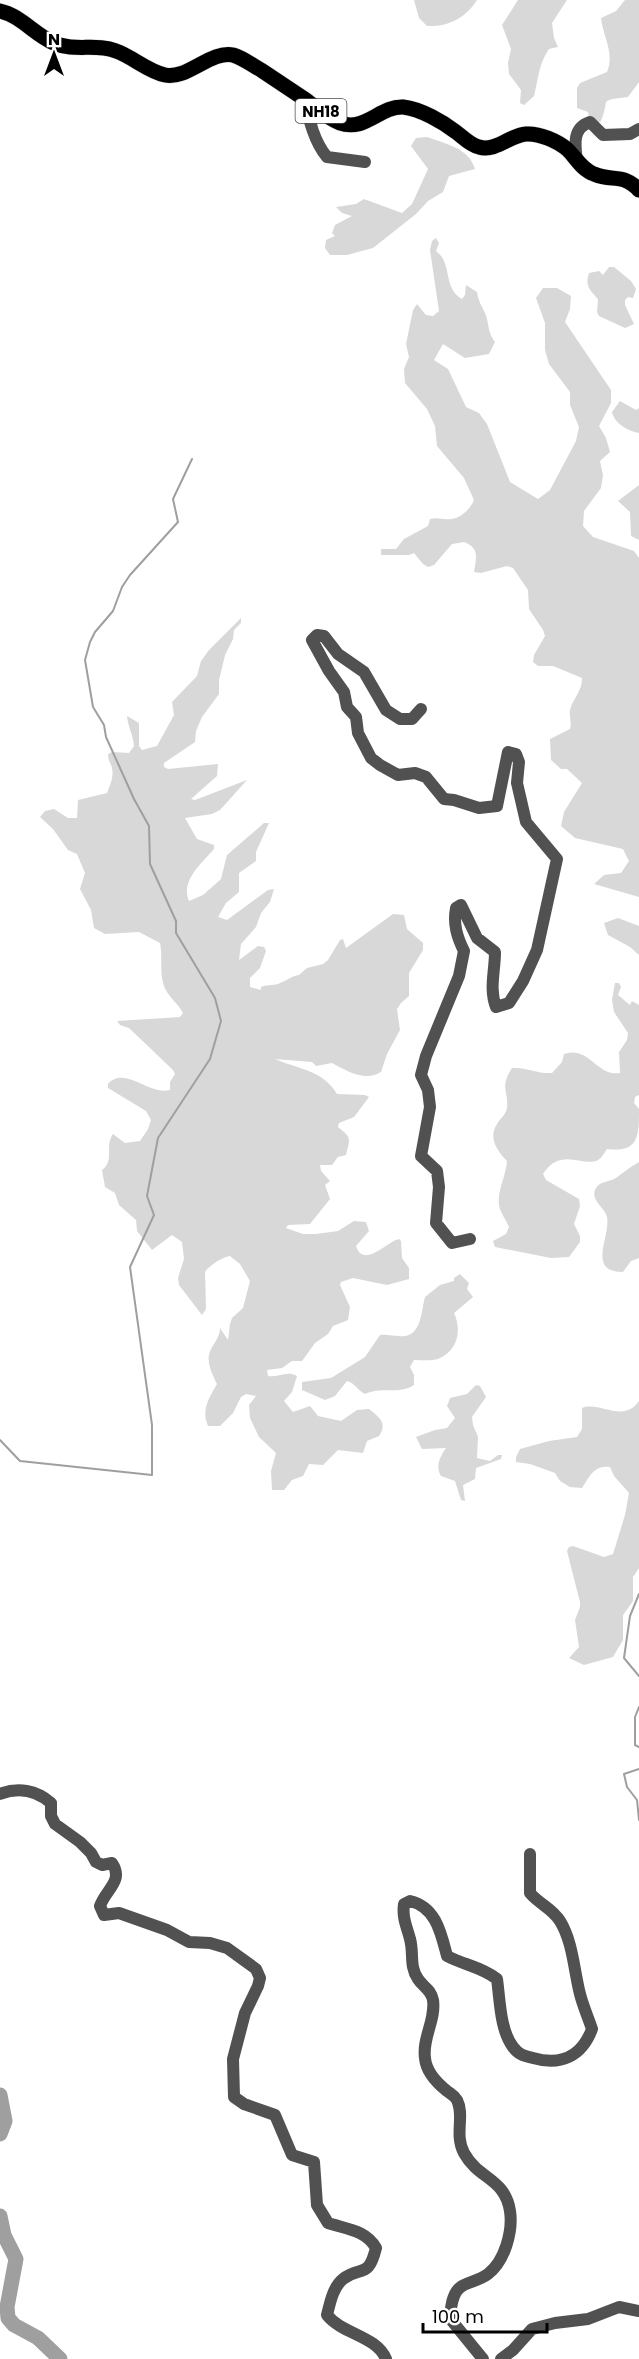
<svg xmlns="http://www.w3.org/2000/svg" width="639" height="2359" font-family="Poppins,sans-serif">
  <rect width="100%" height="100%" fill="#fff"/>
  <!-- green -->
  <path fill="#d8d8d8" d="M414,0h63c-11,18 -29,27 -50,26l-8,-8z
    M518,0h49l-15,23 2,15 4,9 -9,2c-11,17 -10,28 -15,47l-10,9 -4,-2 1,-13 -12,-16 -1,-11 3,-14 -9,-24z
    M625,0h14v82l-11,15c-32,4 -17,2 -27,24l-10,7 -3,-16 -11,-4v-20l3,-5 27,-11c8,-19 -4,-35 -6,-54l15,-7z
    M427,137c19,7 42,11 48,32l-26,7 -6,16 -15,9 -12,13 -43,34 -26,7h-17l-5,-7 1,-8 9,-4 -3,-3 3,-8 17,-9 -10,-3 -6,-6 20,-3 8,-5 38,14 10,-9 16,-35 -17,-23 5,-8z
    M436,238l3,5 -3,8c3,3 6,5 7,8 7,13 3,31 19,40l3,-4 1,-10 11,7c2,13 8,18 10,27 2,10 2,15 8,23l-6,12 -24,4 -22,-14 -9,16 14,9 18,38 13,6 8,11 23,58 28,17 12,-9 26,-49 3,-14 -9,-22v-13l-21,-28 -4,-14v-27l-9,-25 7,-10h14l14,8 -1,13 -5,13 46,68v13l-12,23 7,12 4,14 -10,9 3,14 -2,13 -17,23 -1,15 10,11 41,14 5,7v339l-45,-13 10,-9 17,-2 8,-12 -6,-12 -48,-11 -14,-12 3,-14 18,-29 -15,-14h-6l-10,-9 -1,-21 20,-10c2,-7 -1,-11 0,-19 3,-12 12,-18 12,-32l-29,-12h-15l-5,-4 1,-7 11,-19 -2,-6 -14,-21 -1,-19 -15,-22 -6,-2 -26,7 -7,-1c2,-14 6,-24 -10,-30l-12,2 -18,21 -6,2 -5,-3 -9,-11 -5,2h-28v-6h15l8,-10 24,-13 2,-7c8,-2 13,1 21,0 9,0 20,-11 23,-19l-10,-22 -27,-32 -2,-20 -8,-17 -22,-26 -1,-14 5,-12 -3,-13 7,-34 4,-6 9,11 7,1 6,-5 -9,-61 2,-9z
    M609,267h5l17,14 5,8 -3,9 -5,-1 -3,3v5l9,19 -9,4 -26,-12 -2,-4 1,-13c-9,-10 -13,-13 -9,-26l10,-2 4,4z
    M620,401l16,9 3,-2v25c-11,-2 -25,-10 -27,-21z
    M639,485v55l-8,-4 -1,-24 -12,-11z
    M241,618v5l-7,7 -1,9 -8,16 -6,25v14l-17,23 -6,14 -1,11 -31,21v4l4,2 50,-5 -1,12 -26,23 4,1 52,-20 -27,30 -8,4 -27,4 12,21 17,6v4c-12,14 -34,32 -25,52l14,-6 18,-16 6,-24 37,-32h5l-13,29v9l-17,12v19l-13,11 -8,14 9,3 41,-30 6,-1 -4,13 -9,11 -5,14 -15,17 -2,16 19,-14 6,1 2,4 -6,17 -10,10v9l11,3v-3c7,-3 14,-1 19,-4 8,-3 11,-7 19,-8l8,-7 16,-4 5,-4 12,-20 3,-1 3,9 47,-34 11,1 3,14 16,14v7l-14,23v23l-8,7 -4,6 3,21 -13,24 -6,18c-16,10 -34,-1 -49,-9l-16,3 -4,-4 -37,-3c23,10 48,11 62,35l28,1 4,2 -15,20 -15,6 -1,4c14,11 12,11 8,28l-8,2 -6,8h-12l1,6 9,10 -5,4 5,14 -20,25 -22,1 -2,3 17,6h13l22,-3 16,-10 12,1 3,9 -13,15c8,23 30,-4 43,-7l2,2 1,17 7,10v11l-22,6 -34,-7 -12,4 -1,3 10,22 -2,13 -15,6 -5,8 -13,9 -13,18h-10l-10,7 -15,2 1,6c10,2 19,-6 29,0l-5,16 -8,9 9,11 17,-6 8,10 23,5 16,-11 12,-1c10,8 19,14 10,27l-12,5 -4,12 -25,-3 -15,15 -14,-1 -6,12 -11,4 -8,10h-12l-1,-19 5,-18 -17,-16 -9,-19 -1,-13 7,-9 -10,-2 -5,3 -8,16 -13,13h-12c-7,-16 1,-28 9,-42 -4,-8 -10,-20 -8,-29 2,-10 11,-16 11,-27l8,12 2,-16 2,-6 11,-10 7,-27 -10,-17 -10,-8c-8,1 -20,9 -25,16l1,37 -4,6 -23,-30 -1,-7 6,-19 -2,-17 -10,-7 -20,15 -15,-19 -1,-11 -17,-15 -4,-12 -10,-6 -3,-17c13,-10 2,-23 11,-36l12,9 15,-2 8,-12 3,-9 -5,-9 -38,-23v-4c16,-19 42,12 62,6v-8l5,-8 -2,-4 -44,-42 -9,-3 -3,-4 63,-4 3,-4c-5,-10 -15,-16 -19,-27 -5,-14 -1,-28 -4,-43l-21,-11 -34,2 -11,-6 -3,-18 -11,-21 5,-16 -8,-19 -9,-4 -15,-21 -13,-12 5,-6 9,-2 14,9h9l1,-18 29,-7c3,-8 7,-16 5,-25 -1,-5 -4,-7 -4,-14l4,-2 17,1 5,-7c-1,-11 -6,-19 -7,-30l12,7v23l3,4 15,-4 17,-31 -2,-13 25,-26 4,-15 8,-11z
    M618,918l21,8v29l-9,-8 -22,-12 -4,-12z
    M615,983h4l2,4 -3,8 12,10 2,-4 7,4v90l-4,2 -1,6 5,6c0,27 0,44 -32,40 -3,4 -5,9 -9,11 -15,8 -37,-14 -55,14l3,6 33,19 1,7 -6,18 6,12v6l-11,15 -18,1 -56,-11 -2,-6 13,-7 3,-7c-3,-7 -9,-15 -10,-22 -2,-14 7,-29 8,-44 -10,-10 -19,-23 -10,-37 3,-6 9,-9 10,-16 2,-17 -8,-20 5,-40 14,-1 26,6 40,5l10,-11 2,-8c25,-9 33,23 56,19l-1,-21 8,-12 1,-7 -14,-21 -2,-12z
    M639,1162v96l-8,3 -8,11c-37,0 -12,-36 -16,-55 -2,-10 -18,-17 -11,-29 4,-7 14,-6 20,-10 8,-6 14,-11 23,-16z
    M460,1274l9,9 -2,6 6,8 -19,16c8,17 4,38 -16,46 -7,2 -17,1 -24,1l-4,7 4,8v10c-15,10 -32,1 -49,9 -8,-4 -10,-11 -18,-13l-12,15 -10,4 -23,-10v-8l29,-4 34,-21 15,-22c8,-1 12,1 19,1 23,3 22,-25 26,-39l15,-12 14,-4v-3z
    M476,1385l4,1 6,11 -14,20 1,8 5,12 -1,21 13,3 8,-6h4l-1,4 -25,9 -1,11 -12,6 2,16 -4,-1 -6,-19 -14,-5c-6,-10 -1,-19 5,-28l-24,1 -6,-12 19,-7 12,-2 8,-10 -8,-12 3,-8 17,-4z
    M639,1401v167l-6,9v24l-10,14v25l-10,17 -29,8 -15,-7 10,-11 -4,-27 5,-13v-5l-13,-51 2,-4 4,-1 31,11 9,-3 12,-39 4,-22 -15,-17 -4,-9c-16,-2 -20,9 -28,21l-12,-1 -10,-6 -5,-8 -25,-9 -14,-2v-5l4,-8 29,-8 28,-4 5,-8v-21c18,-7 41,16 57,-7z"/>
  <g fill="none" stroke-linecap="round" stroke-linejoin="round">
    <!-- stream -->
    <path stroke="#9f9f9f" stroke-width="2" d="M0,1440l20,21 132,14v-50l-22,-158 24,-52 -7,-19 11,-58 52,-79 11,-38 -6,-23 -39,-65v-12l-26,-57 -1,-38 -15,-27 -28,-62 -2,-12 -11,-18 -8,-47 5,-18 5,-10 18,-21 9,-24 8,-12 48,-53 -5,-23 19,-40
      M639,1594l-9,22 -6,42 15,18
      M639,1707l-4,10v28l4,2
      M639,1769l-15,5 3,13 10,13 2,20
      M0,2306l7,1"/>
    <!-- river -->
    <path stroke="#9f9f9f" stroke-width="15" d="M0,2095l5,26 -5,13
      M0,2216l4,19 12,24 -9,48 1,11 6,7 24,13 22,21"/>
    <defs>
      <path id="major" d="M0,11c20,4 35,24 54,32 21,9 42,0 62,8 17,6 31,20 49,24 22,5 46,-25 68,-20 10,3 19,10 28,15 15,10 30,20 45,30 11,8 21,18 34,23 25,9 40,-17 63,-16 18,2 40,15 53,25 7,5 14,13 23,15 17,5 31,-12 47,-13 13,-1 32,7 42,16 8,8 14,20 26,24 19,8 29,-1 45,16"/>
    </defs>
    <!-- major casing -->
    <use href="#major" stroke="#dbdbdb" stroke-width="16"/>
    <!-- minor -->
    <path stroke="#515151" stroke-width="12" d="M306,101c2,18 9,42 21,56l38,5
      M577,161c-2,-16 -5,-33 13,-39l13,13 27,-1 9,-5
      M421,709l-9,10h-12l-14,-9 -22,-38 -26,-18 -14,-18 -7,-1 -5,5 17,31 15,21 3,15 9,10 2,16 13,25 9,7 18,10 17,-2 11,4 18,22 10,1 25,8 18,-2 11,-54 8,2 3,8 -2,21 9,39 31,37 -20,91 -14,31 -14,22 -13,4c-7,-18 -1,-36 -1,-55l-18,-14 -16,-33 -5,3c-3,16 1,29 8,43l-5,25 -33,80 -5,19 7,15 2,17 -9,49 16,15 2,16 -3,36 16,20 18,-4
      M0,1794c18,-7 36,-4 51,9v13l4,8 25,18 11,11 5,9 6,3 10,-2c12,18 -6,26 -12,43l4,9 15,-2 48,17 22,12 21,1 17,5 29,21 4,9 -2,8 -13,27 -12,46 1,38 10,7 31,11 17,40 22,7 3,43 11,18c18,6 38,7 48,25 -8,32 -15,17 -33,31 -10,8 -13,24 -16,36 15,19 50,21 59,44
      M483,2359l-31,-38c-3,-10 0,-31 12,-36 8,-4 16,-5 24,-11 17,-13 25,-43 22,-63 -5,-33 -31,-31 -46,-58 -10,-19 1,-37 -7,-53 -3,-5 -6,-6 -10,-9 -10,-8 -21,-20 -22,-33 -3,-20 11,-38 8,-58 -2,-11 -10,-13 -15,-21 -9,-13 -4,-26 -8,-40 -3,-12 -8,-21 -6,-35l6,-3c26,6 31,32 37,55 17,9 35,11 50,23 3,21 3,51 16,68 6,8 11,9 20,11 28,8 49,-2 59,-29 -4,-12 -9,-23 -12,-35 -6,-23 -7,-52 -20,-73 -8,-13 -21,-17 -30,-28v-39
      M501,2359l12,-9 19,-21 23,-6 33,-4 31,-12 20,4"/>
    <!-- major -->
    <use href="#major" stroke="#000" stroke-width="15"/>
  </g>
  <g text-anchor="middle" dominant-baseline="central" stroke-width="6" stroke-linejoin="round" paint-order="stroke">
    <!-- shield labels -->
    <rect fill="#fff" stroke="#4c4c4c" stroke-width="1.5" x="295.5" y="99" width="51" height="24" rx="4.5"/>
    <g font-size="15" font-weight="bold" fill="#000">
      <text x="321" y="111">NH18</text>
    </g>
  </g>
  <!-- north arrow -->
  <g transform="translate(54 54)" stroke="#ffffff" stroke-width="4.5" paint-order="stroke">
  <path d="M0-4.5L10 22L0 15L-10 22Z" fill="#000000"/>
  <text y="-9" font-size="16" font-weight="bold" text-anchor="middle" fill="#000000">N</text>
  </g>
  <!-- scale -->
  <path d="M423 2323v9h124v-9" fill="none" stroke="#000000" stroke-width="3"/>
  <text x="432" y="2323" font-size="18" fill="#000000" stroke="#ffffff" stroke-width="4.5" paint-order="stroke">100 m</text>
</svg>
